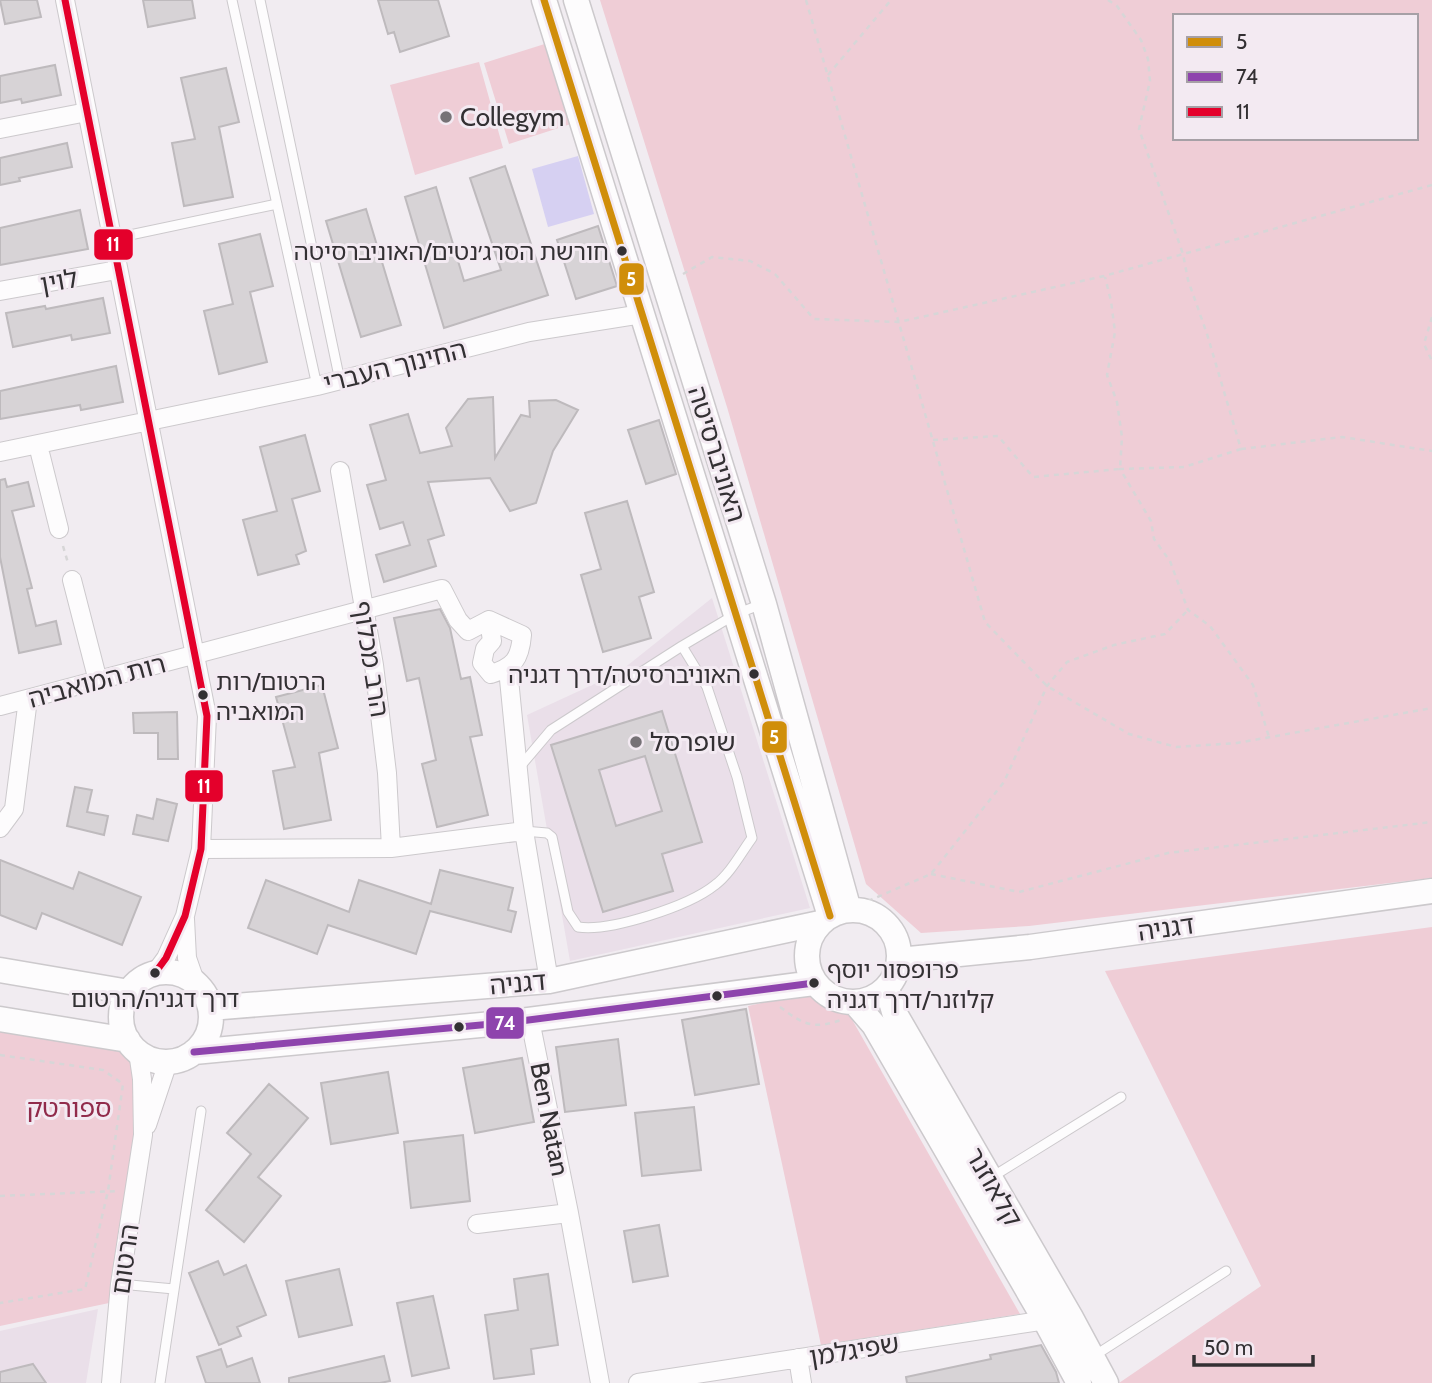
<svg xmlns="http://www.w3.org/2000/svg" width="1432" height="1383" font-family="Cabin,'Noto Sans Hebrew',sans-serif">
  <rect width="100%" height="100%" fill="#f1ecf1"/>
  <!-- built -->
  <path fill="#eadfe9" d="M712,598l98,310 -240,53 -43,-246 91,-42z
    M98,1309l-12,74h-86v-52z"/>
  <!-- green -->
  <path fill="#efcdd6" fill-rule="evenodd" d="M600,0h832v878l-403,48 -108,7 -55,-49 -139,-477zM1175,16h241v122h-241z
    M551,42l23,81 -65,21 -25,-81z
    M479,62l24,86 -88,27 -25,-90z
    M1432,927v456h-313l142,-97 -156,-315z
    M810,992l40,24 170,298 -199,31 -73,-339z
    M0,1028l118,17 28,29 -37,229 -109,23z"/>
  <!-- water -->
  <path fill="#d6d0f2" d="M578,156l16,58 -46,13 -16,-58z"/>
  <!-- building -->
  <path fill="#d7d3d6" stroke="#bebabd" stroke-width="2" fill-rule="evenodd" d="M0,0h37l4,17 -36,7z
    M143,0h49l3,18 -47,9z
    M378,0h60l11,36 -49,16 -6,-20 -6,2z
    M55,65l6,30 -39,8 -1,-4 -21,4v-27z
    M226,68l13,54 -20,5 14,70 -49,9 -12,-63 23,-4 -14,-61z
    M67,143l5,24 -53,11 1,3 -20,4v-27z
    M505,166l43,129 -104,33 -39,-131 31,-10 28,94 37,-11 -31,-92z
    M366,209l35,116 -40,12 -35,-116z
    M80,210l8,39 -88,16v-37z
    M598,226l19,60 -41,13 -19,-59z
    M260,234l13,52 -23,6 17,70 -48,12 -15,-63 29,-7 -14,-60z
    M103,298l7,35 -38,7 -1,-5 -58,12 -7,-34 39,-7 1,3z
    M116,366l7,36 -42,8 -1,-5 -80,14v-28z
    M493,397l2,61 26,-43 9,2 -1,-16 27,-1 22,10 -25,41 -17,52 -26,8 -20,-33 -62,4 16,53 -16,5 8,26 -52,16 -8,-27 34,-10 -7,-23 -23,7 -13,-44 19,-5 -16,-55 38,-11 12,39 32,-7 -6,-18 22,-29z
    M659,420l17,54 -30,10 -18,-54z
    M305,435l15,56 -28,8 14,52 -10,4 3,9 -41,11 -15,-55 34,-9 -17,-64z
    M5,479l2,8 21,-5 6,24 -22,5 20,77 -5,1 9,37 20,-5 5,23 -42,9 -19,-96v-77z
    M627,501l27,91 -15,5 12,41 -48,14 -22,-77 20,-6 -16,-56z
    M440,609l10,19 11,51 9,-2 12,58 -12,2 18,78 -51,12 -15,-63 14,-4 -17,-82 -12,3 -13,-63z
    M322,685l16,63 -19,5 12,67 -47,9 -11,-58 22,-4 -19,-70z
    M662,711l40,131 -40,12 11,37 -70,21 -52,-167zM645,756l17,55 -46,15 -17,-56z
    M177,712l1,47h-20v-26h-24l-1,-20z
    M75,787l17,3 -5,22 21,4 -4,19 -37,-9z
    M157,799l20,5 -9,37 -35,-7 4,-19 16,4z
    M0,860l73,29 6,-17 62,25 -19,48 -80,-32 -6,16 -36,-14z
    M440,870l73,18 -5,22 8,2 -5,20 -81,-21 -14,43 -88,-29 -11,29 -69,-26 18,-48 83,32 10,-32 72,24z
    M746,1009l13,75 -64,11 -13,-75z
    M618,1039l8,66 -61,7 -9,-65z
    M522,1058l12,64 -59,11 -12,-65z
    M388,1072l10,61 -67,11 -10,-61z
    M269,1084l39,34 -50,59 23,19 -37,46 -38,-32 45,-56 -24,-21z
    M694,1107l7,63 -59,6 -7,-63z
    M463,1135l7,66 -59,7 -7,-66z
    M659,1225l9,51 -35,6 -9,-51z
    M218,1261l6,14 22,-10 20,50 -29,12 4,9 -22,9 -30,-72z
    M339,1269l13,56 -53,12 -13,-56z
    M548,1274l10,71 -27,4 3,25 -40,5 -9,-64 33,-5 -4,-31z
    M433,1296l16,72 -37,8 -15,-73z
    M1041,1345l15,27 3,11h-152l-1,-6 85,-18 -1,-4z
    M221,1349l6,18 25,-9 8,25h-54l-9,-26z
    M384,1356l6,25 -10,2h-91v-5z
    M33,1364l13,19h-46v-11z"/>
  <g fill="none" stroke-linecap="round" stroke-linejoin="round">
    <defs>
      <path id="lane" d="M232,0l85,386
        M260,0l80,381
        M111,239l166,-35
        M518,769l33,-39 131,-84 54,-32 26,-10
        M524,831l23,2 5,4 16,75 10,15c32,5 111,-21 137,-42 15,-11 26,-32 37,-47l-15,-61 -30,-90 -25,-41
        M992,1177l129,-80
        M120,1284l54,5
        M1094,1356l132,-85
        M160,1383l41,-272"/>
      <path id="street" d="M65,0l142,716 -6,133 -16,67 -19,42 -11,15
        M0,129l87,-17
        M0,291l117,-21
        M38,445l21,84
        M0,452l317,-66 212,-54 113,-18
        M340,471l34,194 13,108 4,75
        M72,580l26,101
        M508,669l16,162 25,150
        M0,706l442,-117 16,31 10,11 21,-11 33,15c-2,24 -8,32 -31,39l-9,-11 3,-14 7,-8 -3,-21
        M0,828l14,-19 14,-110
        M201,849l190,-1 133,-17
        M185,919l2,39 9,26
        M531,1025l38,188
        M147,1125l21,-63
        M477,1224l92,-11 31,170
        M798,1358l4,25
        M111,1383l9,-99 23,-149 -1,-56 -4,-27
        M638,1383l415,-64"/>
      <path id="secondary" d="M544,0l286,916
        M576,0l188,604 85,306
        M807 956a46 46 0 1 1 92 0a46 46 0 1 1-92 0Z
        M899,960l131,-13 402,-56
        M0,970l129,22
        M121 1017a45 45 0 1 1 90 0a45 45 0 1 1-90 0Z
        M887,988l7,24 176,304 36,67
        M855,1003l19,22 171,295 34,63
        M210,1008l339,-27 271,-58
        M0,1019l128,21
        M194,1052l319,-30 301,-39"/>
    </defs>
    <!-- lane casing -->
    <use href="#lane" stroke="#ccc9cc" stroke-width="11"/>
    <!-- street casing -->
    <use href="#street" stroke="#ccc9cc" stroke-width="20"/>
    <!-- secondary casing -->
    <use href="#secondary" stroke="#ccc9cc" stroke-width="27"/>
    <!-- path -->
    <path stroke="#d7d6d7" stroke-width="2.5" stroke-dasharray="5 5" stroke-linecap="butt" d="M806,0l179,622 62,64 82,48 47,13 61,-4 195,-35
      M1108,0l9,6 24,34 7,19 2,22 -11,48 44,125 5,26 19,54 34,115 -57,18 -64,2 31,52 3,18 16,22 18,49 22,16 43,59 16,52
      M828,75l63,-75
      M683,274l29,-17 38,4 25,13 39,45 85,3 205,-46 328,-91
      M1432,317l-8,27 8,17
      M933,440l65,-4 35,41 87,-8 2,-32 -5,-35 -10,-27 8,-43 -4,-31 -6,-24
      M1241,449l101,-12 90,14
      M63,546l5,17
      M931,874l88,18 149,-39 264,-31
      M868,901l63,-27 73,-92 43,-96 20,-24 47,-17 51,-11 22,-23
      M780,1007c24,18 33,23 64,12
      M0,1055l103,15 20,14 -15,107 -23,98 -85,14
      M0,1196l119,-5"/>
    <!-- lane -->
    <use href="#lane" stroke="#fdfcfd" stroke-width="9"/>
    <!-- street -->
    <use href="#street" stroke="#fdfcfd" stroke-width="18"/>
    <!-- secondary -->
    <use href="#secondary" stroke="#fdfcfd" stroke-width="24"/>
    <defs>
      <path id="bus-1" d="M544,0l286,916"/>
      <path id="bus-2" d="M194,1052l319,-30 301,-39"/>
      <path id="bus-3" d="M65,0l142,716 -6,133 -16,67 -19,42 -11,15"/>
    </defs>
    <!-- bus-1 casing -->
    <use href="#bus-1" stroke="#f3eaf2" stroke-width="12"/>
    <!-- bus-2 casing -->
    <use href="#bus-2" stroke="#f3eaf2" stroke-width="12"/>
    <!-- bus-3 casing -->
    <use href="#bus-3" stroke="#f3eaf2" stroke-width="12"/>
    <!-- bus-1 -->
    <use href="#bus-1" stroke="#d08e0a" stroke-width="7"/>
    <!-- bus-2 -->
    <use href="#bus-2" stroke="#8e44ad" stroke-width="7"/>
    <!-- bus-3 -->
    <use href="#bus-3" stroke="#e4002b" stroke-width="7"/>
  </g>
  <!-- markers -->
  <g fill="#767276" stroke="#f3eaf2" stroke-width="2.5">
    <circle cx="446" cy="117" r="7"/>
    <circle cx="636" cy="742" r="7"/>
  </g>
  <g fill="#333033" stroke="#f3eaf2" stroke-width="2.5">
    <circle cx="622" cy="251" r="6"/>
    <circle cx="754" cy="674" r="6"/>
    <circle cx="203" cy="695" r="6"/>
    <circle cx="155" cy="973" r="6"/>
    <circle cx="814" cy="983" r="6"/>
    <circle cx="717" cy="996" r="6"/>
    <circle cx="459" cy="1027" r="6"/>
  </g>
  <g text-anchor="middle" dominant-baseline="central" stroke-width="6" stroke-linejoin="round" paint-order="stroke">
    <!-- bus labels -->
    <g font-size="24" fill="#333033" stroke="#f3eaf2" text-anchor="end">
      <text x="609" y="251">חורשת הסרג׳נטים/האוניברסיטה</text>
      <text x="741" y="674">האוניברסיטה/דרך דגניה</text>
      <text x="216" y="681" text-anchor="start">הרטום/רות<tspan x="216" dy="30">המואביה</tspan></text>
      <text x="827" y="969" text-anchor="start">פרופסור יוסף<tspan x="827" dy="30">קלוזנר/דרך דגניה</tspan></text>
      <text x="155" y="998" text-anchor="middle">דרך דגניה/הרטום</text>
    </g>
    <!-- poi labels -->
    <g font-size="26" fill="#333033" stroke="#f3eaf2" text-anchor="start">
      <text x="460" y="117">Collegym</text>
      <text x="650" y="742">שופרסל</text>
    </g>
    <!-- street labels -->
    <g font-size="26" fill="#333033" stroke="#f3eaf2">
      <text transform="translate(59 281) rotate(-10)">לוין</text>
      <text transform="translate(395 366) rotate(-14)">החינוך העברי</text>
      <text transform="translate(717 454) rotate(73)">האוניברסיטה</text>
      <text transform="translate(371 659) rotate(81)">הרב מכלוף</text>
      <text transform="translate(97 681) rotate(-15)">רות המואביה</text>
      <text transform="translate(1166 928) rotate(-8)">דגניה</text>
      <text transform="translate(518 983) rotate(-5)">דגניה</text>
      <text transform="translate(550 1119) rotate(79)">Ben Natan</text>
      <text transform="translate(994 1187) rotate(60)">קלאוזנר</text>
      <text transform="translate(125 1259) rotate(-82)">הרטום</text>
      <text transform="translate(854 1350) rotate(-9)">שפיגלמן</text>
    </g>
    <!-- park labels -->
    <g font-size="26" fill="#912b4b" stroke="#f3eaf2">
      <text x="69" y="1108">ספורטק</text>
    </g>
  </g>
  <g stroke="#f3eaf2" stroke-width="2.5">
    <rect x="93" y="228" width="41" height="33" rx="7" fill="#e4002b"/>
    <rect x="618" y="262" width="27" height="34" rx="7" fill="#d08e0a"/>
    <rect x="761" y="720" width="27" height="34" rx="7" fill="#d08e0a"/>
    <rect x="184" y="769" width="40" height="34" rx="7" fill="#e4002b"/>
    <rect x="485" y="1006" width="40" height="34" rx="7" fill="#8e44ad"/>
  </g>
  <g font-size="19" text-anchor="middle" font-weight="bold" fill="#fff">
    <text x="113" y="251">11</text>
    <text x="631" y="286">5</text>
    <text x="774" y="744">5</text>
    <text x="204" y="793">11</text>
    <text x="505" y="1030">74</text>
  </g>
  <!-- legend -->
  <rect x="1173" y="14" width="245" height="126" fill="#f3eaf2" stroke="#a6a0a6" stroke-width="2"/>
  <rect x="1187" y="37" width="35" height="10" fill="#d08e0a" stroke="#a6a0a6" stroke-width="2"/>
  <text x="1236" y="49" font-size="21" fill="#333033">5</text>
  <rect x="1187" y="72" width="35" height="10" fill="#8e44ad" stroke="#a6a0a6" stroke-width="2"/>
  <text x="1236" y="84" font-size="21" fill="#333033">74</text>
  <rect x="1187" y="107" width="35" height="10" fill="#e4002b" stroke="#a6a0a6" stroke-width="2"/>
  <text x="1236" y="119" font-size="21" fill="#333033">11</text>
  <!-- scale -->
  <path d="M1194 1355v10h119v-10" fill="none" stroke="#333033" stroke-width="3.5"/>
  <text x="1204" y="1355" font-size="21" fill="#333033" stroke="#f3eaf2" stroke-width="5" paint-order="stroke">50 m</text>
</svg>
